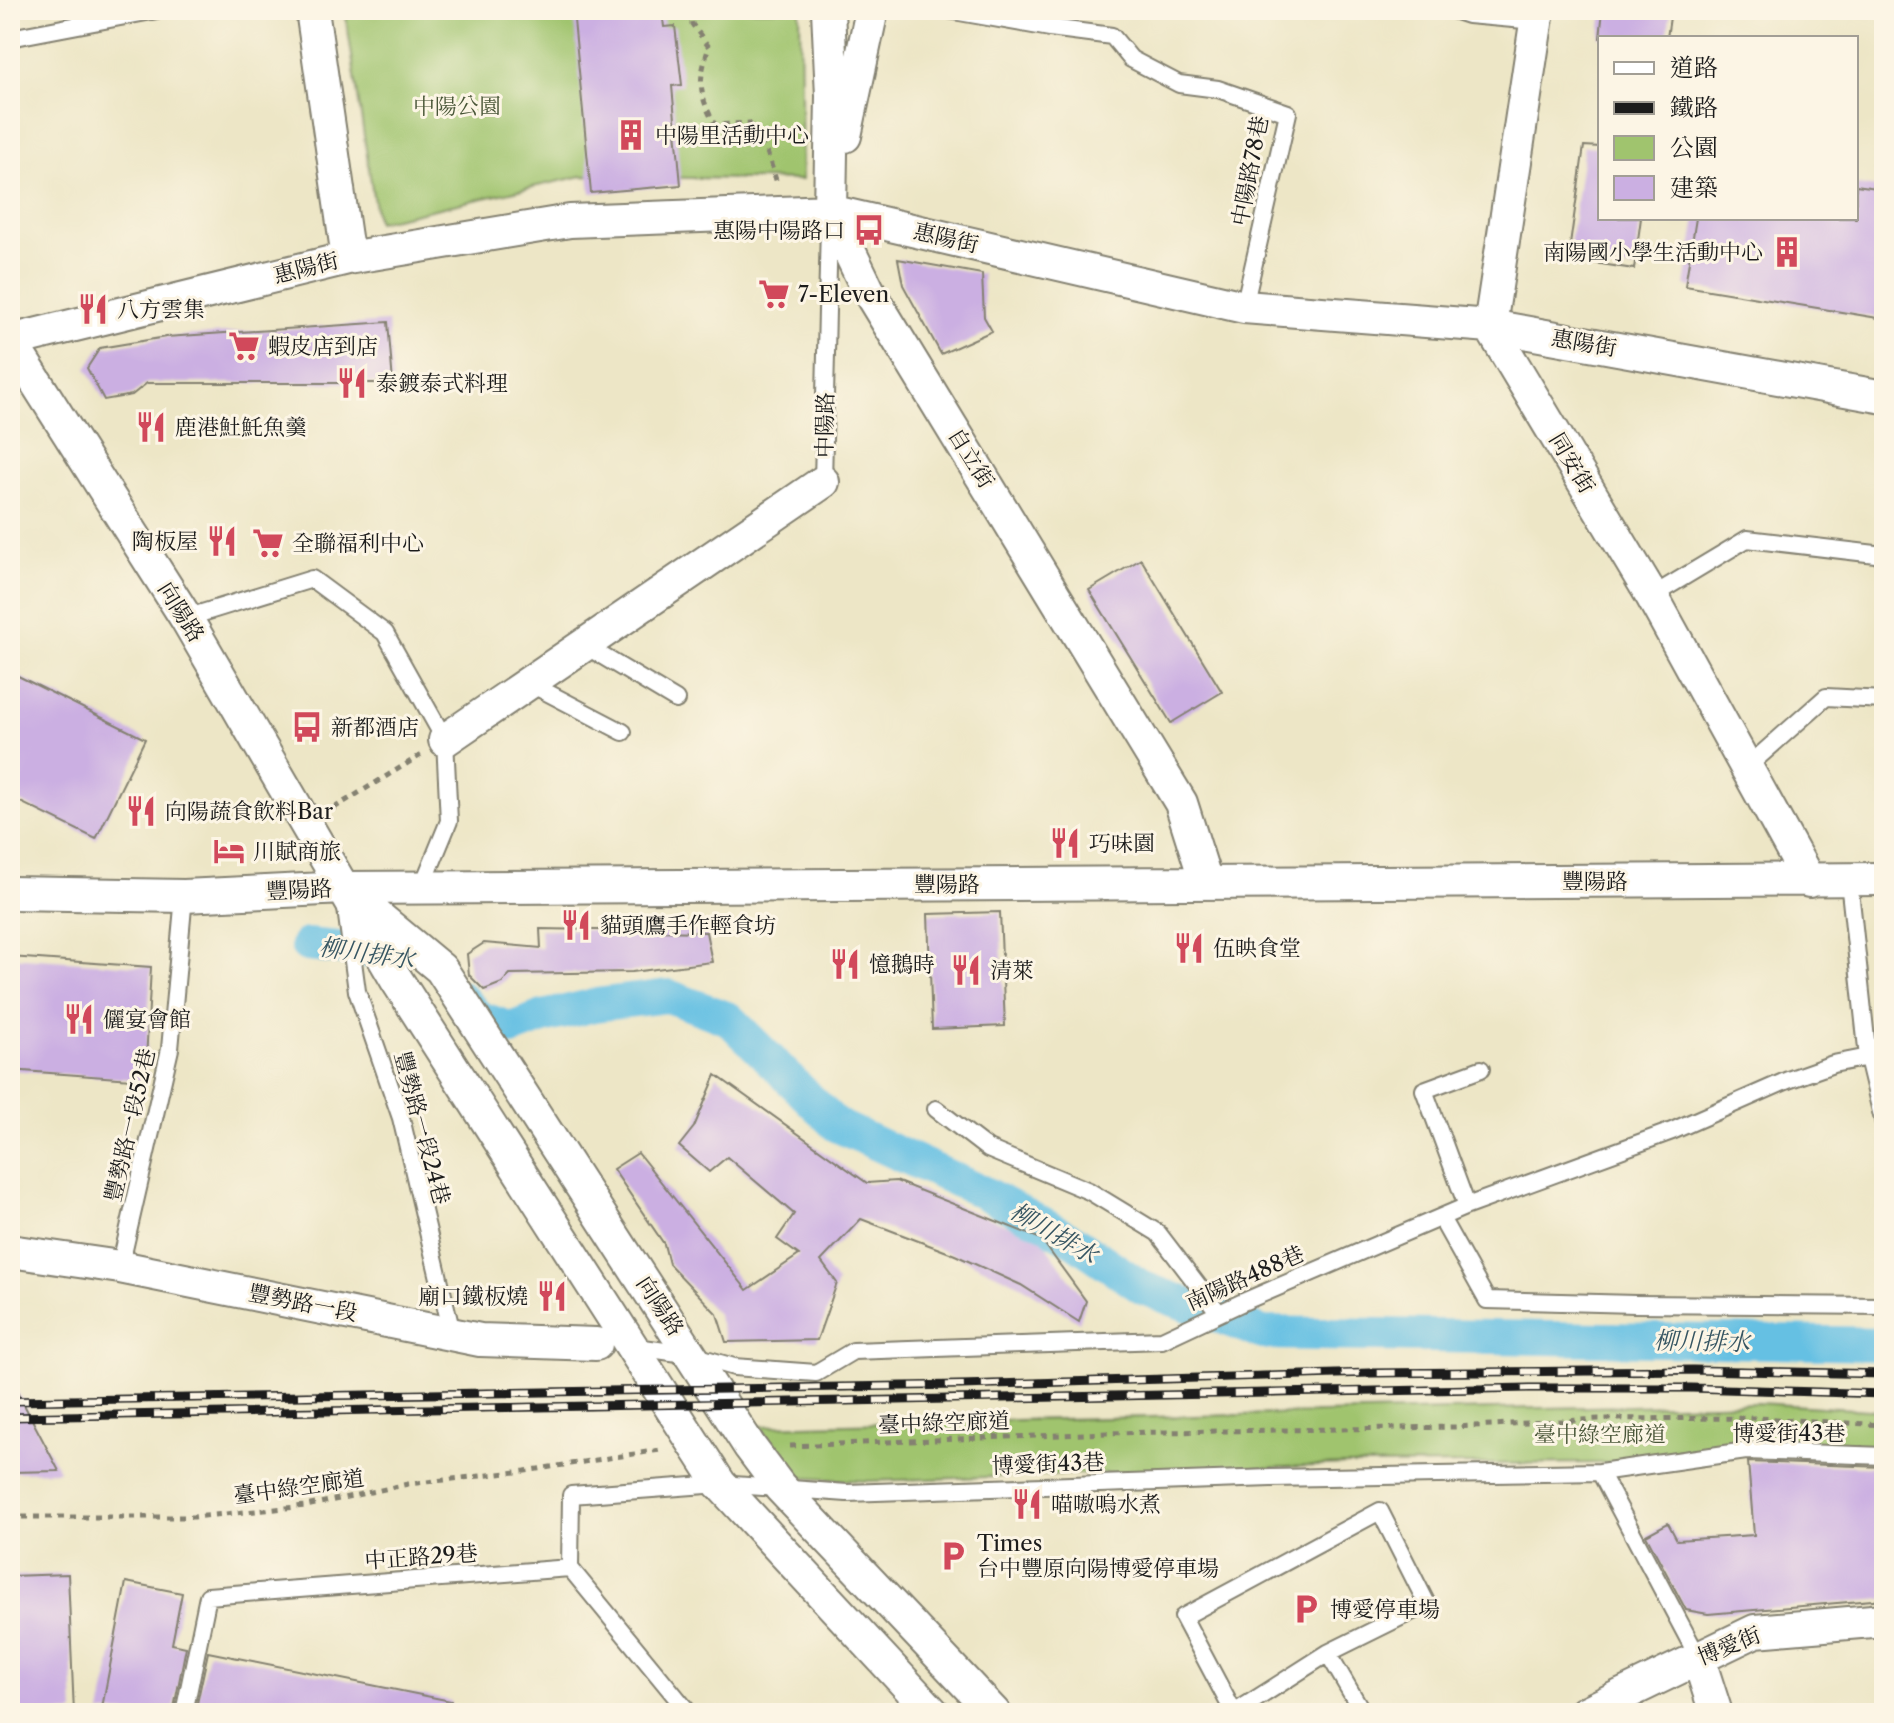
<svg xmlns="http://www.w3.org/2000/svg" width="1894" height="1723" font-family="'Libre Caslon Text','Noto Serif TC',serif">
  <rect width="100%" height="100%" fill="#fcf5e5"/>
  <filter id="ink" filterUnits="userSpaceOnUse"><feTurbulence type="fractalNoise" baseFrequency=".0125" numOctaves="2"/><feDisplacementMap in="SourceGraphic" scale="16" xChannelSelector="R" yChannelSelector="G"/><feConvolveMatrix kernelMatrix="1 2 1 2 8 2 1 2 1" color-interpolation-filters="sRGB"/></filter>
  <filter id="wash" filterUnits="userSpaceOnUse"><feTurbulence type="fractalNoise" baseFrequency=".006" numOctaves="4" result="noise"/><feDisplacementMap in="SourceGraphic" scale="32" xChannelSelector="R" yChannelSelector="G"/><feGaussianBlur stdDeviation="1.8" result="paint"/><feColorMatrix in="noise" values="0 0 0 0 0 0 0 0 0 0 0 0 0 0 0 0 0 1.4 0 .05"/><feComposite in="paint" operator="in"/></filter>
  <g filter="url(#wash)">
    <rect width="100%" height="100%" fill="#ede6c6"/>
    <!-- green -->
    <path fill="#a0c46e" stroke="#5e7045" stroke-width="2" d="M345,10h455l2,170 -220,-4 -205,46z
      M1758,1403l126,8v38l-139,-6 -137,20 -260,2 -479,16 -66,-3 -17,-9 -25,-43z"/>
    <g fill="none" stroke-linecap="round" stroke-linejoin="round">
      <!-- canal -->
      <path stroke="#65c0e3" stroke-width="34" d="M307,945l83,8
        M461,998l17,19 33,12 32,-12 52,-12 73,-9 61,23 107,106 148,68 90,48 69,47 120,45 621,11"/>
    </g>
    <g id="blocks">
      <!-- building -->
      <path fill="#cbafe2" d="M573,10h89l2,17 11,-1 7,59 -10,1 9,99 -90,8z
        M1603,10h68l-4,28h-67z
        M1584,146l16,1v71h41l-7,51 -66,-10z
        M1856,185l28,4v130l-199,-33 11,-68h160z
        M898,259l84,15 2,43 8,14 -51,23 -38,-69z
        M388,322l5,61h-246l-15,12 -28,5 -17,-32 13,-20 66,-11z
        M1141,559l81,133 -51,31 -82,-133z
        M10,672l135,67 -49,100 -86,-42z
        M1000,912l5,114 -73,3 -4,-115z
        M540,929l166,3 6,30 -80,10 -122,2 -8,9 -18,7 -15,-15 -2,-21 17,-11 57,5z
        M10,957l141,10 -6,113 -135,-10z
        M716,1075l151,108 29,-2 145,58 45,62 -7,21 -58,-37 -66,-30 -94,-36 -40,42 16,22 -20,57 -91,2 -9,-28 -48,-50 -5,-20 -51,-75 25,-16 109,137 52,-35 -22,-16 17,-25 -67,-57 -18,15 -30,-26 15,-19z
        M10,1378l49,93 -49,1z
        M1748,1462l136,5v132l-176,15 -22,-4 -40,-75 22,-12 9,17 77,-5z
        M68,1574l6,139h-64v-137z
        M126,1582l56,11 -10,51 14,3 -13,66h-72z
        M208,1652l243,49 -1,12h-255z"/>
    </g>
  </g>
  <g filter="url(#ink)">
    <use href="#blocks" fill-opacity="0" stroke="#848171" stroke-width="2"/>
    <g fill="none" stroke-linecap="round" stroke-linejoin="round">
      <defs>
        <path id="lane" d="M948,10l102,18 62,8 19,23 48,25 39,5 70,24 -44,194
          M1453,10l15,5 68,6
          M10,38l147,-28
          M823,482l6,-258
          M1652,596l95,-57 137,16
          M186,618l126,-39 73,54 60,107 4,81 -27,66
          M584,645l92,55
          M529,683l94,49
          M1747,767l79,-70 58,3
          M1849,881l19,177 16,66
          M346,909l11,82 44,127 51,215
          M936,1109l52,40 101,42 69,42 61,80
          M1467,1206l-43,-116 57,-21
          M1441,1218l46,82 148,4 249,2
          M120,1267l50,-218 14,-153
          M630,1346l62,9 42,12 82,6 37,-22 309,-11 81,-38 224,-96 205,-75 116,-51 45,-16 51,-10
          M1600,1472l146,-21 138,5
          M1380,1511l47,93 -99,49 -94,60 -51,-96z
          M570,1568l1,-73 149,-11 127,9 424,-15 329,-6 98,185
          M1328,1653l35,60
          M184,1713l24,-117 362,-28 119,145"/>
        <path id="street" d="M312,10l36,248
          M828,10l4,86 -2,115 38,79 313,513 25,79
          M1538,10l-48,316 162,270 157,285
          M845,136l27,-126
          M10,341l338,-83 222,-37 260,-10 414,96 246,19 394,71
          M10,341l176,277 210,361 324,505 213,229
          M445,740l378,-258
          M10,893l174,3 159,-8 1541,-9
          M358,900l83,69 309,478 30,40 214,226
          M10,1251l110,16 360,73 116,4
          M1698,1657l18,56
          M1585,1713l170,-82 129,-11"/>
      </defs>
      <!-- lane casing -->
      <use href="#lane" stroke="#848171" stroke-width="20"/>
      <!-- street casing -->
      <use href="#street" stroke="#848171" stroke-width="36"/>
      <!-- path -->
      <path stroke="#848171" stroke-width="5" stroke-dasharray="6 6" stroke-linecap="butt" d="M691,10l1,14 17,23c-11,34 -11,46 6,78l34,-2 18,29 10,31
        M334,808l87,-53
        M790,1446l316,-13 350,-6 143,-8 160,-1 125,7
        M10,1517h184l112,-11 102,-22 117,-13 135,-21"/>
      <!-- lane -->
      <use href="#lane" stroke="#fff" stroke-width="16"/>
      <!-- street -->
      <use href="#street" stroke="#fff" stroke-width="32"/>
      <defs>
        <path id="rail" d="M10,1401l951,-16 409,-12 323,-3 191,4
          M10,1417l1520,-29h161l193,6"/>
      </defs>
      <!-- rail casing -->
      <use href="#rail" stroke="#1c1c1c" stroke-width="9"/>
      <!-- rail -->
      <use href="#rail" stroke="#fcf5e5" stroke-width="6" stroke-dasharray="18" stroke-linecap="butt"/>
    </g>
  </g>
  <!-- icons -->
  <defs>
    <symbol id="building-bare" viewBox="-9 -9 18 18"><path d="M-4-6H4V6H1V3H-1V6H-4ZM-2.5-4.3h1.7v1.8h-1.7ZM.8-4.3h1.7v1.8H.8ZM-2.5-1h1.7V.8h-1.7ZM.8-1h1.7V.8H.8Z" fill="#d1495b" stroke="#fcf5e5" stroke-width="2.5" paint-order="stroke"/></symbol>
    <symbol id="bus-bare" viewBox="-9 -9 18 18"><path d="M-5-6H5V4H4V6H2V4H-2V6H-4V4H-5ZM-3.5-4V0h7V-4ZM-3.5 1.2v1.5H-2V1.2ZM2 1.2v1.5H3.5V1.2Z" fill="#d1495b" stroke="#fcf5e5" stroke-width="2.5" paint-order="stroke"/></symbol>
    <symbol id="supermarket-bare" viewBox="-9 -9 18 18"><path d="M-6-5.5h2.5l.6 2H6L4.5 2H-2.5L-4.4-4H-6ZM-1.5 3.2a1.3 1.3 0 1 0 .1 0ZM3 3.2a1.3 1.3 0 1 0 .1 0Z" fill="#d1495b" stroke="#fcf5e5" stroke-width="2.5" paint-order="stroke"/></symbol>
    <symbol id="restaurant-bare" viewBox="-9 -9 18 18"><path d="M-5-6h1v4h1v-4h1v4h1v-4h1v5L-1.5 .5V6h-2V.5L-5-1ZM5-6V6H3V1.5H1.5Q1.5-4 5-6Z" fill="#d1495b" stroke="#fcf5e5" stroke-width="2.5" paint-order="stroke"/></symbol>
    <symbol id="hotel-bare" viewBox="-9 -9 18 18"><path d="M-6-4.5h1.5V1H6V5H4.5V3h-9V5H-6ZM-4 0a1.8 1.8 0 1 1 3.6 0ZM.5 0V-2.5h3Q6-2.5 6 0Z" fill="#d1495b" stroke="#fcf5e5" stroke-width="2.5" paint-order="stroke"/></symbol>
    <symbol id="parking-bare" viewBox="-9 -9 18 18"><path d="M-3.5-5.5H1a3.5 3.5 0 0 1 0 7H-1V5.5H-3.5ZM-1-3.4V-.6H.8a1.4 1.4 0 0 0 0-2.8Z" fill="#d1495b" stroke="#fcf5e5" stroke-width="2.5" paint-order="stroke"/></symbol>
  </defs>
  <g fill-rule="evenodd">
    <use href="#building-bare" x="609" y="113" width="44" height="44"/>
    <use href="#bus-bare" x="847" y="208" width="44" height="44"/>
    <use href="#building-bare" x="1765" y="230" width="44" height="44"/>
    <use href="#supermarket-bare" x="752" y="272" width="44" height="44"/>
    <use href="#restaurant-bare" x="71" y="287" width="44" height="44"/>
    <use href="#supermarket-bare" x="222" y="324" width="44" height="44"/>
    <use href="#restaurant-bare" x="330" y="361" width="44" height="44"/>
    <use href="#restaurant-bare" x="129" y="405" width="44" height="44"/>
    <use href="#restaurant-bare" x="200" y="519" width="44" height="44"/>
    <use href="#supermarket-bare" x="246" y="521" width="44" height="44"/>
    <use href="#bus-bare" x="285" y="705" width="44" height="44"/>
    <use href="#restaurant-bare" x="119" y="789" width="44" height="44"/>
    <use href="#restaurant-bare" x="1043" y="821" width="44" height="44"/>
    <use href="#hotel-bare" x="207" y="829" width="44" height="44"/>
    <use href="#restaurant-bare" x="554" y="903" width="44" height="44"/>
    <use href="#restaurant-bare" x="1167" y="926" width="44" height="44"/>
    <use href="#restaurant-bare" x="823" y="942" width="44" height="44"/>
    <use href="#restaurant-bare" x="944" y="948" width="44" height="44"/>
    <use href="#restaurant-bare" x="57" y="997" width="44" height="44"/>
    <use href="#restaurant-bare" x="530" y="1274" width="44" height="44"/>
    <use href="#restaurant-bare" x="1005" y="1482" width="44" height="44"/>
    <use href="#parking-bare" x="931" y="1534" width="44" height="44"/>
    <use href="#parking-bare" x="1284" y="1587" width="44" height="44"/>
  </g>
  <g text-anchor="middle" dominant-baseline="central" stroke-width="6" stroke-linejoin="round" paint-order="stroke">
    <!-- park labels -->
    <g font-size="22" fill="#4a5739" stroke="#fcf5e5">
      <text x="457" y="106">中陽公園</text>
      <text x="1600" y="1434">臺中綠空廊道</text>
    </g>
    <!-- poi labels -->
    <g font-size="22" fill="#1c1c1c" stroke="#fcf5e5" text-anchor="start">
      <text x="655" y="135">中陽里活動中心</text>
      <text x="845" y="230" text-anchor="end">惠陽中陽路口</text>
      <text x="1763" y="252" text-anchor="end">南陽國小學生活動中心</text>
      <text x="798" y="294">7-Eleven</text>
      <text x="117" y="309">八方雲集</text>
      <text x="268" y="346">蝦皮店到店</text>
      <text x="376" y="383">泰鍍泰式料理</text>
      <text x="175" y="427">鹿港𩵚魠魚羹</text>
      <text x="198" y="541" text-anchor="end">陶板屋</text>
      <text x="292" y="543">全聯福利中心</text>
      <text x="331" y="727">新都酒店</text>
      <text x="165" y="811">向陽蔬食飲料Bar</text>
      <text x="1089" y="843">巧味園</text>
      <text x="253" y="851">川賦商旅</text>
      <text x="600" y="925">貓頭鷹手作輕食坊</text>
      <text x="1213" y="948">伍映食堂</text>
      <text x="869" y="964">憶鵝時</text>
      <text x="990" y="970">清萊</text>
      <text x="103" y="1019">儷宴會館</text>
      <text x="528" y="1296" text-anchor="end">廟口鐵板燒</text>
      <text x="1051" y="1504">喵嗷嗚水煮</text>
      <text x="977" y="1543">Times<tspan x="977" dy="25">台中豐原向陽博愛停車場</tspan></text>
      <text x="1330" y="1609">博愛停車場</text>
    </g>
    <!-- street labels -->
    <g font-size="22" fill="#1c1c1c" stroke="#fcf5e5">
      <text transform="translate(1250 171) rotate(-79)">中陽路78巷</text>
      <text transform="translate(946 238) rotate(13)">惠陽街</text>
      <text transform="translate(306 268) rotate(-14)">惠陽街</text>
      <text transform="translate(1584 343) rotate(10)">惠陽街</text>
      <text transform="translate(825 425) rotate(-89)">中陽路</text>
      <text transform="translate(971 458) rotate(58)">自立街</text>
      <text transform="translate(1572 463) rotate(59)">同安街</text>
      <text transform="translate(181 612) rotate(58)">向陽路</text>
      <text x="1595" y="881">豐陽路</text>
      <text x="947" y="884">豐陽路</text>
      <text transform="translate(299 890) rotate(-3)">豐陽路</text>
      <text transform="translate(130 1125) rotate(-77)">豐勢路一段52巷</text>
      <text transform="translate(422 1128) rotate(75)">豐勢路一段24巷</text>
      <text transform="translate(1245 1278) rotate(-24)">南陽路488巷</text>
      <text transform="translate(303 1303) rotate(11)">豐勢路一段</text>
      <text transform="translate(660 1306) rotate(57)">向陽路</text>
      <text transform="translate(944 1423) rotate(-2)">臺中綠空廊道</text>
      <text x="1789" y="1433">博愛街43巷</text>
      <text transform="translate(1048 1464) rotate(-2)">博愛街43巷</text>
      <text transform="translate(299 1487) rotate(-8)">臺中綠空廊道</text>
      <text transform="translate(421 1557) rotate(-4)">中正路29巷</text>
      <text transform="translate(1729 1646) rotate(-22)">博愛街</text>
    </g>
    <!-- water labels -->
    <g font-size="24" font-style="italic" fill="#365562" stroke="#fcf5e5">
      <text transform="translate(367 953) rotate(8)">柳川排水</text>
      <text transform="translate(1054 1233) rotate(30)">柳川排水</text>
      <text transform="translate(1702 1341) rotate(1)">柳川排水</text>
    </g>
  </g>
  <!-- margin -->
  <rect width="1894" height="1723" fill="none" stroke="#fcf5e5" stroke-width="40"/>
  <!-- legend -->
  <rect x="1598" y="36" width="260" height="184" fill="#fcf5e5" stroke="#a29e95" stroke-width="2"/>
  <rect x="1614" y="62" width="40" height="12" fill="#ffffff" stroke="#a29e95" stroke-width="2"/>
  <text x="1670" y="76" font-size="24" fill="#1c1c1c">道路</text>
  <rect x="1614" y="102" width="40" height="12" fill="#1c1c1c" stroke="#a29e95" stroke-width="2"/>
  <text x="1670" y="116" font-size="24" fill="#1c1c1c">鐵路</text>
  <rect x="1614" y="136" width="40" height="24" fill="#a0c46e" stroke="#a29e95" stroke-width="2"/>
  <text x="1670" y="156" font-size="24" fill="#1c1c1c">公園</text>
  <rect x="1614" y="176" width="40" height="24" fill="#cbafe2" stroke="#a29e95" stroke-width="2"/>
  <text x="1670" y="196" font-size="24" fill="#1c1c1c">建築</text>
</svg>
